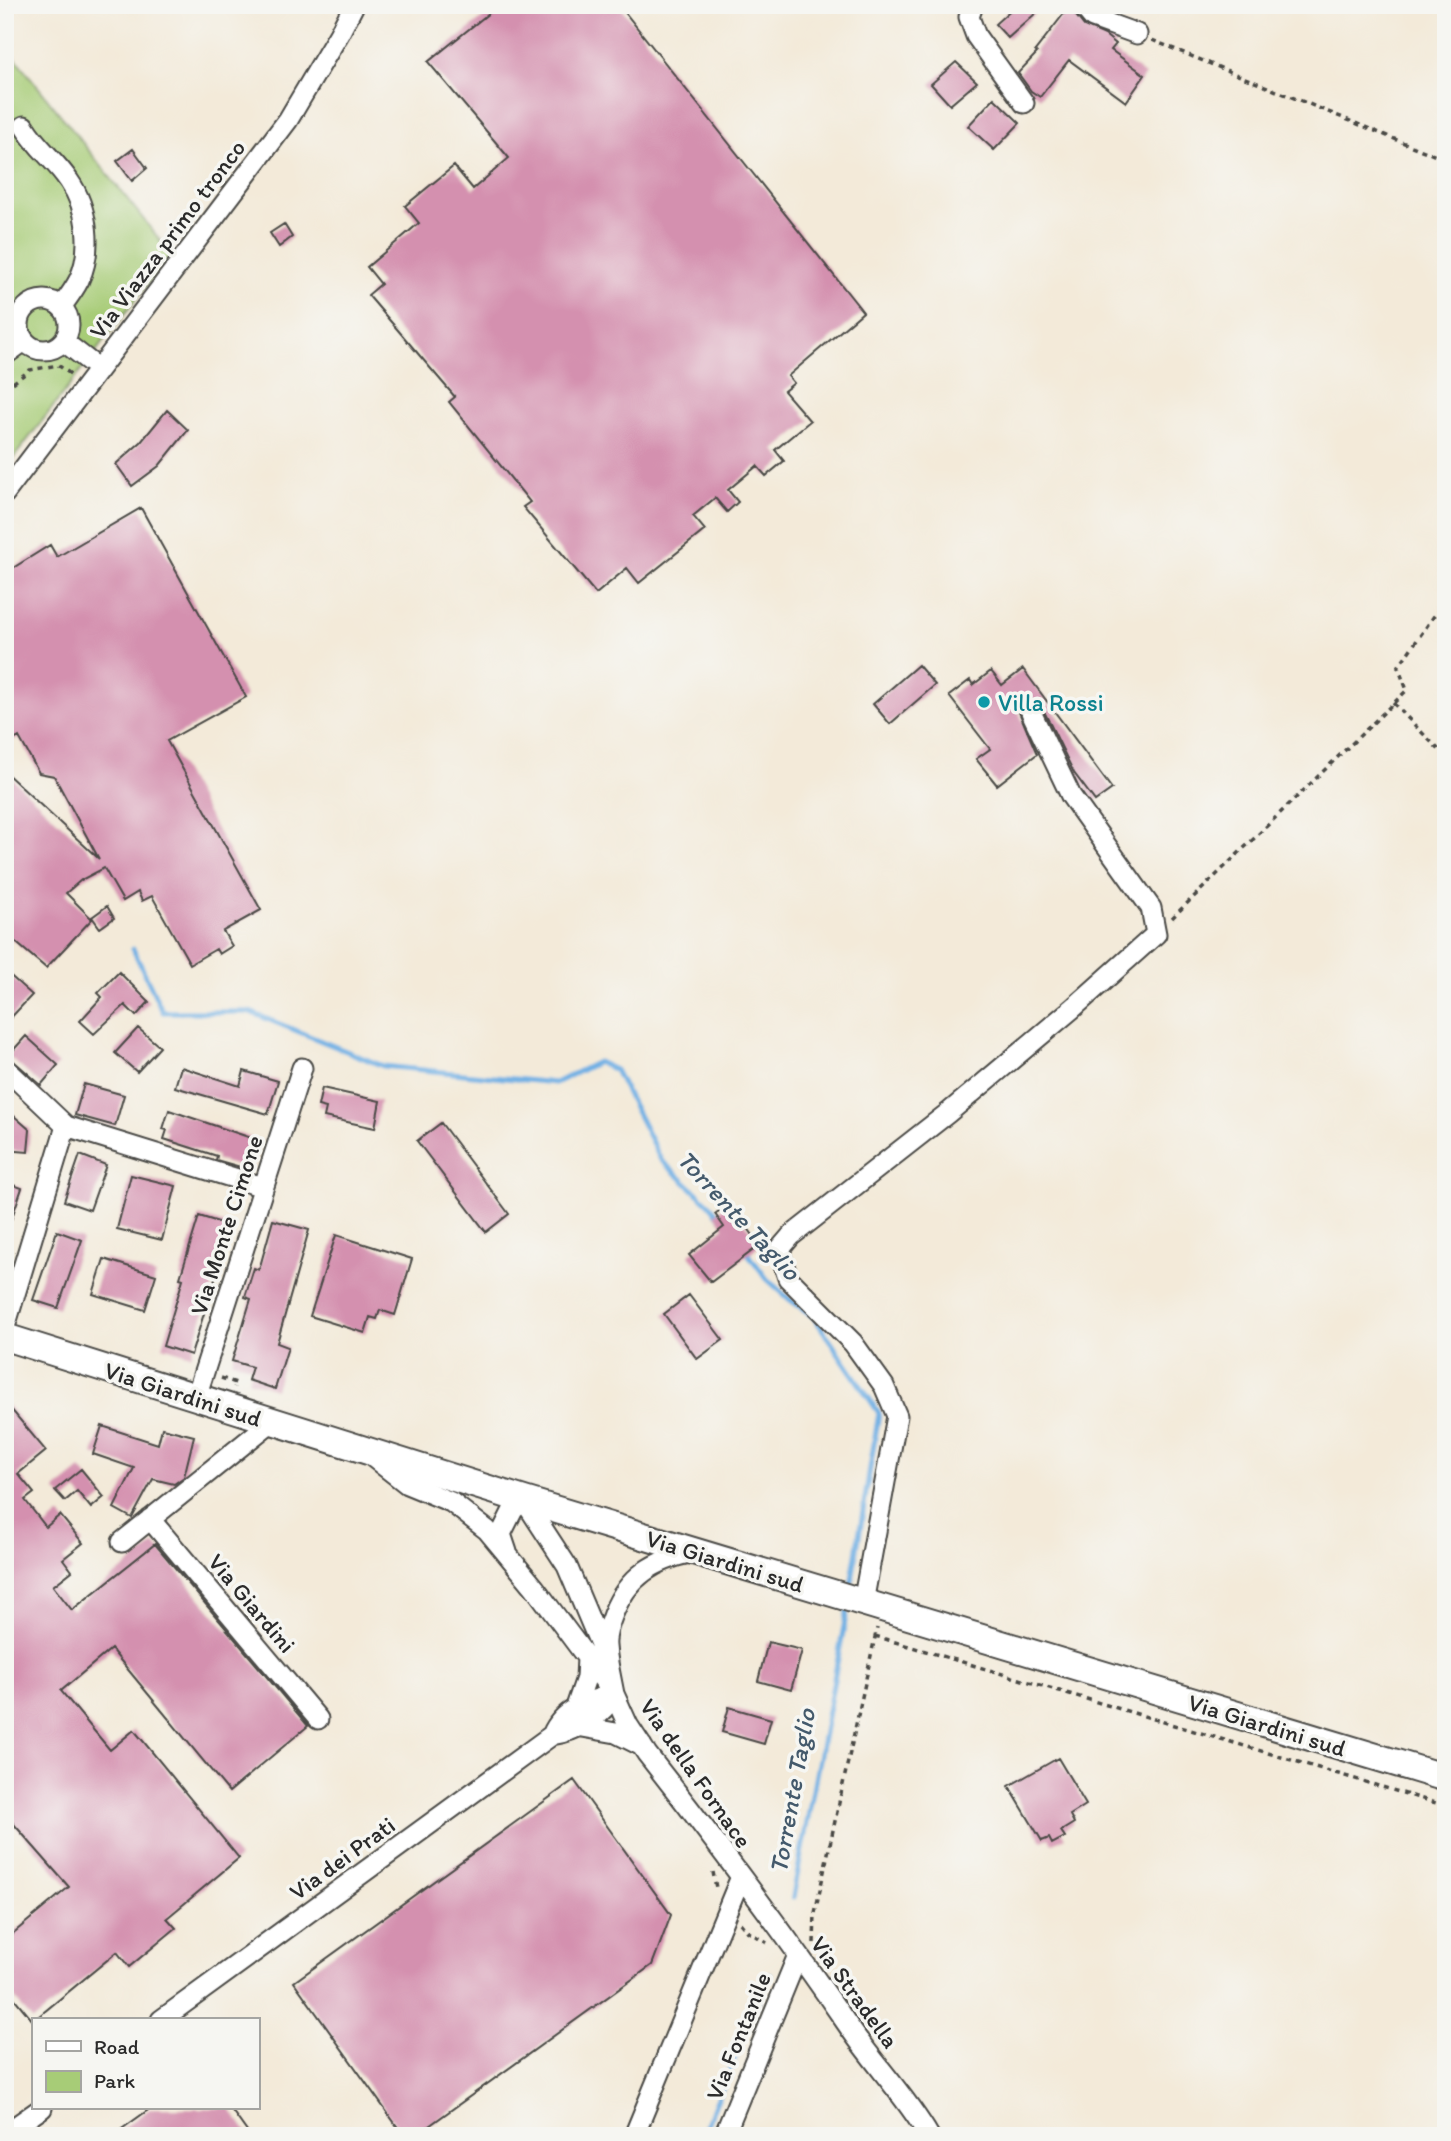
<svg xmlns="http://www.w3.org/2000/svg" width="1451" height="2141" font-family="Itim,sans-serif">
  <rect width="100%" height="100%" fill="#f6f6f2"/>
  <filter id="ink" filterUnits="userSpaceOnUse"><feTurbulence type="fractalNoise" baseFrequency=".0143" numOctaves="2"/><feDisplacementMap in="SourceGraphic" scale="14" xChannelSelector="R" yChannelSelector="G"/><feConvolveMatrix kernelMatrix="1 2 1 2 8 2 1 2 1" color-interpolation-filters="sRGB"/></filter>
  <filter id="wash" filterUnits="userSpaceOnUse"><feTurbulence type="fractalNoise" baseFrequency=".00686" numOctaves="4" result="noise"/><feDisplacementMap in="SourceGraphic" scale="28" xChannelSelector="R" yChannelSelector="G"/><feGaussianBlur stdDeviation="1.57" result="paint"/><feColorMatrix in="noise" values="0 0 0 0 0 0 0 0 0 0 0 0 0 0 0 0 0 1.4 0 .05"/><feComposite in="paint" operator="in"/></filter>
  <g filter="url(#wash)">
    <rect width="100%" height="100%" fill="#f3ead9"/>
    <!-- green -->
    <path fill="#a7cc77" stroke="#697c51" stroke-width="2" d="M5,45l166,209 -166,215z"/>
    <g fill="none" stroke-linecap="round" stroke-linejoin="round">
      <!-- stream -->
      <path stroke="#71b0e4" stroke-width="5" d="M133,949l30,63h87l133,54 172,17 43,-21 17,8 46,90 48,44 12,14
        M744,1248l23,31 22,20 25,18 65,96 -29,179
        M793,1897l55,-292
        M702,2136l68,-162"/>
    </g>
    <g id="blocks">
      <!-- building -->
      <path fill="#d490af" d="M499,5h120l244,307 -75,64 6,7 -10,8 26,30 -35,29 9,11 -18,15 -9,-10 -29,24 10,12 -11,10 -12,-14 -22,18 12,14 -66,53 -12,-15 -31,26 -73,-87 7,-5 -81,-100 6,-5 -87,-102 13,-11 -14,-17 52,-44 -14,-17 49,-40 19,23 36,-31 -81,-96z
        M1016,5h12l8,8 -28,25 -13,-14z
        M1069,7l15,19 21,9 11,9 -5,6 34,25 -19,27 -57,-42 -29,37 -9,-6 -13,-18 19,-20 -2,-2z
        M956,62l21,20 -27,23 -19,-21z
        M994,98l26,25 -26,27 -26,-24z
        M133,149l14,19 -15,13 -15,-20z
        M284,224l8,13 -13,10 -9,-14z
        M167,410l21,20 -29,36 -27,20 -16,-22 25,-22z
        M141,508l105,189 -79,44 94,169 -38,21 9,15 -13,8 -3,-5 -26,15 -38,-68 -10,5 -4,-9 -15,9 -19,-33 -23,12 -15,13 26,26 -46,49 -41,-35v-161l94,87 -45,-83 -15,-3 -20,-36 -14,8v-172l45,-28 7,12z
        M918,665l17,20 -45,39 -17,-20z
        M1023,669l89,120 -17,12 -21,-28 -32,-66 -5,-5 -12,-1 -6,11 18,42 -40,31 -21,-26 14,-10 -41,-53 21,-16 3,5 18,-14 11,14z
        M107,906l7,12 -14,10 -8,-11z
        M5,971l27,24 -27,29z
        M119,972l30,30 -13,14 -11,-11 -31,29 -14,-13 22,-24 -4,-4z
        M138,1028l22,19 -23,25 -22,-19z
        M26,1036l32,29 -17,20 -33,-29z
        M181,1067l59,19 4,-15 34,10 -10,33 -93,-27z
        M84,1084l40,11 -9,31 -40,-11z
        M322,1088l58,13 -5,27 -51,-11 2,-9 -8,-2z
        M5,1108l25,22 -2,22 -23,-2z
        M169,1110l91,31 -9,29 -35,-10 1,-4 -53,-17 3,-9 -4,-1z
        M441,1123l68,91 -23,18 -69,-91z
        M80,1155l26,10 -16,45 -26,-9z
        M131,1175l45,11 -14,54 -45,-11z
        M5,1182l17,6 -14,41 -3,-1z
        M730,1203l30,42 -49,37 -22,-27 35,-28 -9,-13z
        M199,1216l29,9 -9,30 3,1 -31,99 -28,-9 20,-67 -3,-1z
        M273,1220l36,10 -32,113 11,4 -13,42 -27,-9 4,-13 -20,-6 19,-62 -6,-2 9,-29 5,2z
        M57,1231l25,9 -24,68 -25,-8z
        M336,1235l76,24 -17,56 -15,-5 -3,9 -7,-2 -5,16 -55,-17z
        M104,1259l52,16 -11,35 -52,-16z
        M689,1295l34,45 -26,19 -33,-45z
        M5,1402l41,49 -28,23 16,19 -9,7 21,27 14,-12 23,28 -20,16 9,12 -19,15 19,24 83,-66 153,182 -79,66 -118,-143 -50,42 49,59 24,-20 105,128 -72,60 9,10 -47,39 -12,-15 -84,69 -28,-34v-47l64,-53 -64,-73z
        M102,1426l56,18 4,-16 32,8 -10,41 -10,7 -21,-5 -21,39 -18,-10 20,-40 -41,-14z
        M81,1469l23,28 -13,11 -14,-17 -12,10 -10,-11z
        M768,1642l34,8 -11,40 -33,-9z
        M729,1707l42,12 -7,25 -42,-12z
        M1058,1758l28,47 -16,10 4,8 -13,8 4,6 -13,7 -3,-6 -7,3 -33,-55z
        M574,1780l97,135 -19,50 -237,171h-11l-110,-154z
        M151,2108h79l20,28h-138z"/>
    </g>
  </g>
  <g filter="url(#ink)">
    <use href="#blocks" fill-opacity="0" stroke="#494845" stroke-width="2"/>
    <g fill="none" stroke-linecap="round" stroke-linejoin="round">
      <defs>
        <path id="minor" d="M973,5l-4,12 7,19 48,67
          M1082,5l11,13 44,16
          M24,126c14,23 31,34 45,55 19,27 24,69 10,99 -5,10 -12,19 -18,27
          M19 325a25 25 0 1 1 50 0a25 25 0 1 1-50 0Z
          M63,341l36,28
          M5,355l19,-14
          M5,493l283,-373 51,-86 15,-29
          M5,1068l61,58 197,61
          M5,1327l61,-201
          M196,1397l106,-329
          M370,1455l37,29 44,18 36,28 48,58 79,106 14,31 19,29c69,88 137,178 200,270 26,39 58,71 82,112
          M150,1519l168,200
          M122,1542l149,-120
          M507,1552l-6,-18 12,-24 11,-10 43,66 36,85
          M863,1603l34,-187 -13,-30 -31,-43 -65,-65 -9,-28 12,-14 157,-123 124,-104 84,-75 -5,-26 -80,-112 -40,-84
          M576,1707l10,-29 1,-20
          M577,1726l39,7 26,13
          M552,1735c11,-26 36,-34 62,-41
          M161,2020l391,-285c24,-4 51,-18 62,-41 -3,-16 -7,-32 -8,-48 -1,-11 3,-22 7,-32 15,-38 41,-54 81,-62
          M5,2134l37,-26
          M634,2136l106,-257
          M724,2136l74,-181"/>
        <path id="major" d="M5,1337l519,163 922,278"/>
      </defs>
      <!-- minor casing -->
      <use href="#minor" stroke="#494845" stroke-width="23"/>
      <!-- major casing -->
      <use href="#major" stroke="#494845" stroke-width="30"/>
      <!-- path -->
      <path stroke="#494845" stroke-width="3.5" stroke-dasharray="5 5" stroke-linecap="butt" d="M1152,40l294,120
        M5,389l25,-19 28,-5 15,11
        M1393,703l53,54
        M1172,918l235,-228 -9,-23 48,-68
        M221,1378l15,5 -2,4
        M875,1636l571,170
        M713,1872l3,16
        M740,1923l7,8 20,12
        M814,1943l1,-30 62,-285"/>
      <!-- minor -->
      <use href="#minor" stroke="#fff" stroke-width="19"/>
      <!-- major -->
      <use href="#major" stroke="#fff" stroke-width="26"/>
    </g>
  </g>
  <!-- markers -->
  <circle fill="#0f9aa8" stroke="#f6f6f2" stroke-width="2.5" cx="984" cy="702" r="7"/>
  <g text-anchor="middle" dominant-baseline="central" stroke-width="7" stroke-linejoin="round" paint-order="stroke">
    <!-- street labels -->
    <g font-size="24" fill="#2b2b2b" stroke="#f6f6f2">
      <text transform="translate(167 239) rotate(-53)">Via Viazza primo tronco</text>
      <text transform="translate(226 1225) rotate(-72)">Via Monte Cimone</text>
      <text transform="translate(183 1394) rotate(18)">Via Giardini sud</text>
      <text transform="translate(725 1561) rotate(17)">Via Giardini sud</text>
      <text transform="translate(252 1603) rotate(50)">Via Giardini</text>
      <text transform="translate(1267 1725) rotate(17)">Via Giardini sud</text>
      <text transform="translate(696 1773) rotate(55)">Via della Fornace</text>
      <text transform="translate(342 1858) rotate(-36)">Via dei Prati</text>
      <text transform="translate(855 1992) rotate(54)">Via Stradella</text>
      <text transform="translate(738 2036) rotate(-68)">Via Fontanile</text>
    </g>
    <!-- culture labels -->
    <g font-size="24" fill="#0d838f" stroke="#f6f6f2" text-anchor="start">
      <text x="998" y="702">Villa Rossi</text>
    </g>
    <!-- water labels -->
    <g font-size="26" font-style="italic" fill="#445a6c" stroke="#f6f6f2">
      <text transform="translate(739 1215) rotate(47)">Torrente Taglio</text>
      <text transform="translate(792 1791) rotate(-80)">Torrente Taglio</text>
    </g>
  </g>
  <!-- margin -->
  <rect width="1451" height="2141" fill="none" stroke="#f6f6f2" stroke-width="28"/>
  <!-- legend -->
  <rect x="32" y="2018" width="228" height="91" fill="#f6f6f2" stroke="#a5a5a2" stroke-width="2"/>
  <rect x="46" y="2041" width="35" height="10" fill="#ffffff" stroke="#a5a5a2" stroke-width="2"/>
  <text x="94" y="2054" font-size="21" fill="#2b2b2b">Road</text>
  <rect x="46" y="2071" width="35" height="21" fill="#a7cc77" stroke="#a5a5a2" stroke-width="2"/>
  <text x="94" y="2088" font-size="21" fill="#2b2b2b">Park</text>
</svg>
